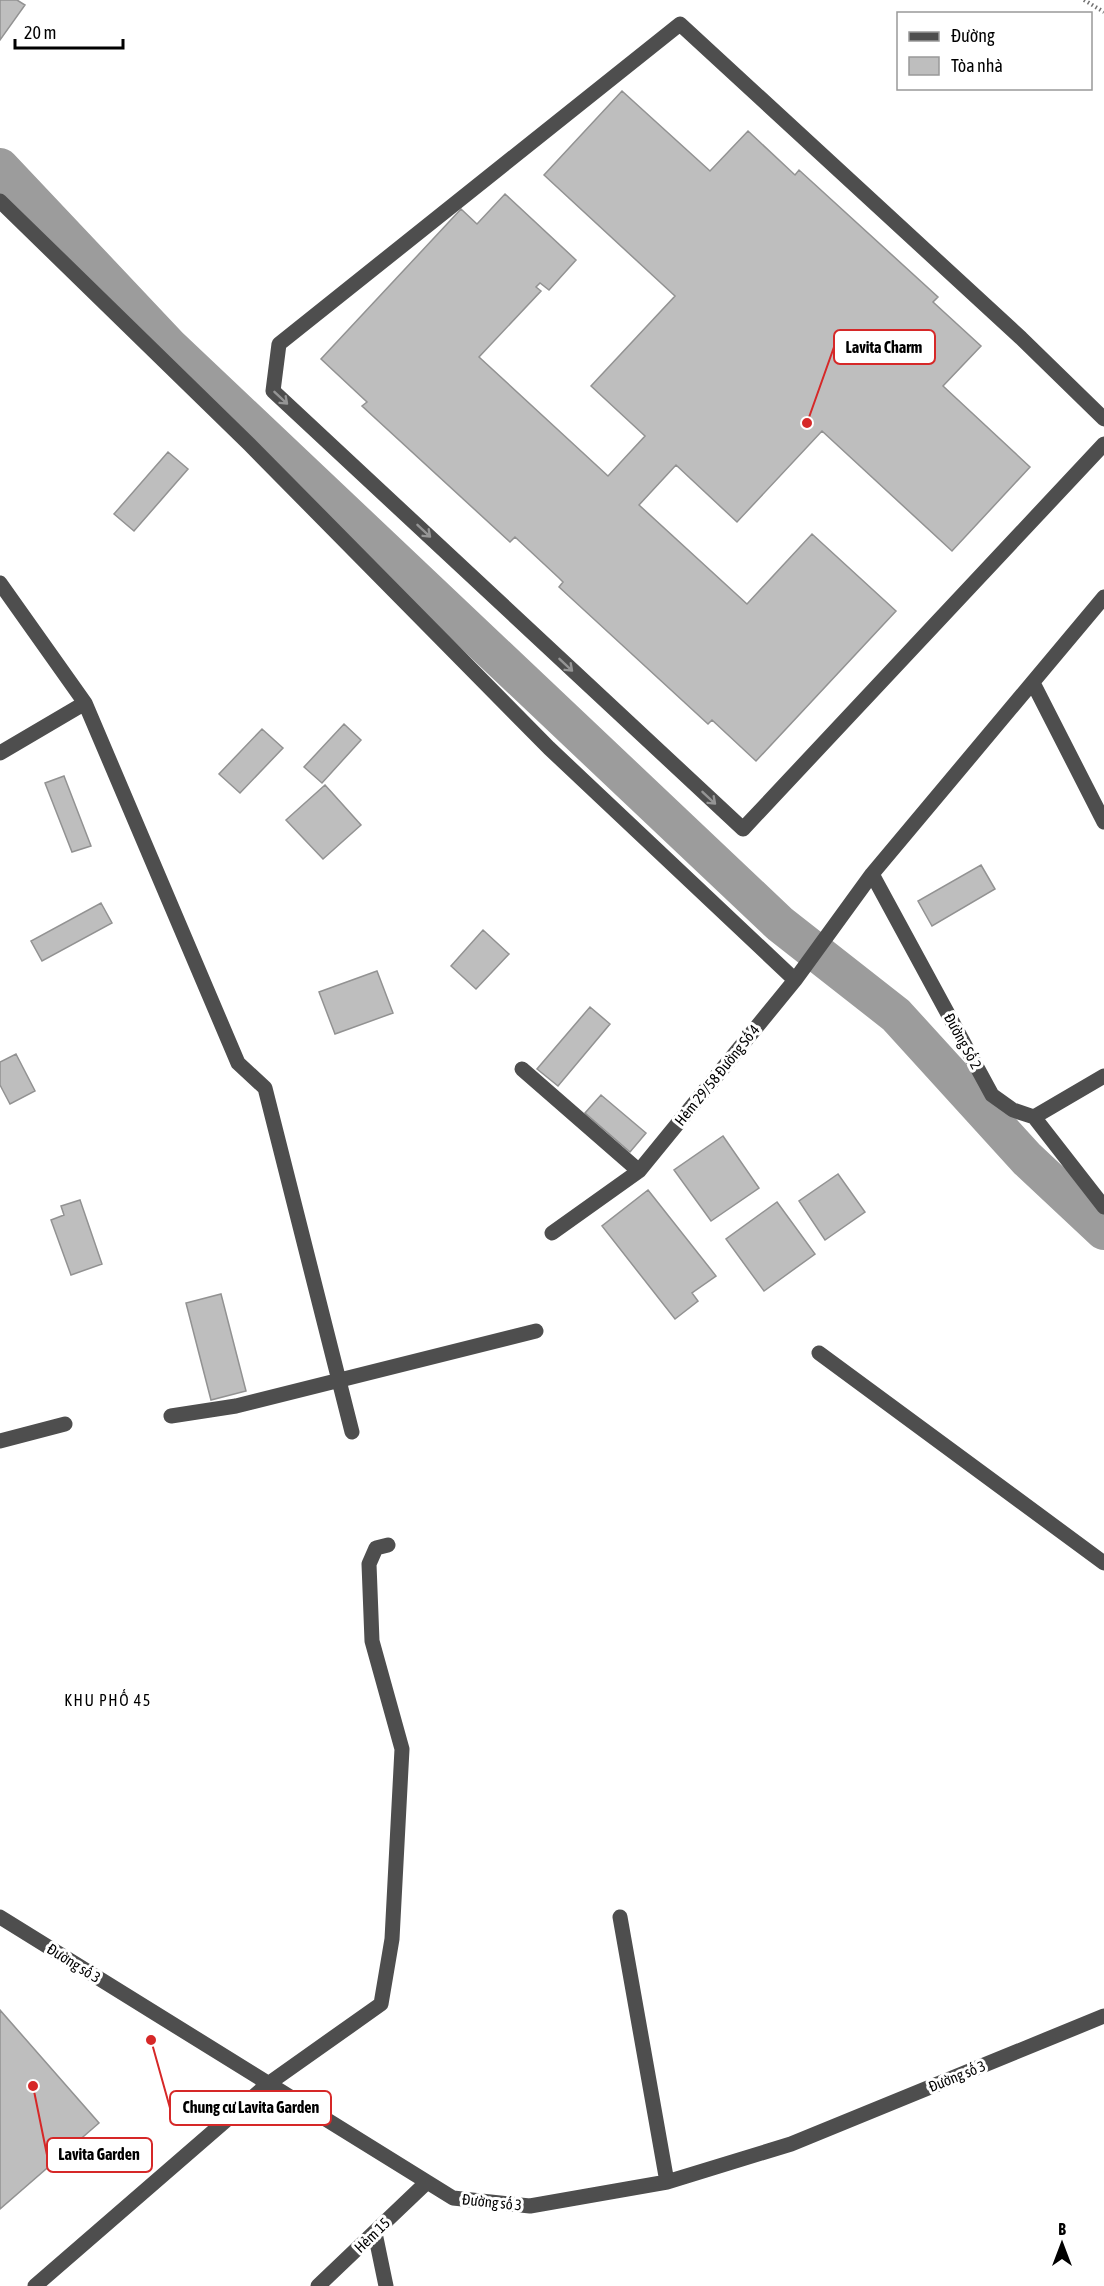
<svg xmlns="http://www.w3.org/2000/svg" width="1104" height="2286" font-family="'Asap Condensed',sans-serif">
  <rect width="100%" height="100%" fill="#fff"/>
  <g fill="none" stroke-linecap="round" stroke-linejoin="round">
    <!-- canal -->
    <path stroke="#9c9c9c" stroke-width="38" d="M0,167l169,179 611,578 116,91 131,144 77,72"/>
  </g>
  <!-- building -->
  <path fill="#bebebe" stroke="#929292" stroke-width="1.5" d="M0,0h17l8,5 -25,35z
    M622,91l88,80 38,-40 47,44 4,-5 139,127 -5,5 48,44 -38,40 87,81 -78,84 -130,-120 -85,91 -61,-57 -37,40 108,99 65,-70 84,77 -140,150 -44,-41 -4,4 -149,-137 4,-5 -4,-4 -44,-41 -5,5 -148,-136 5,-4 -46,-43 140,-150 16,15 28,-30 71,66 -27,30 -9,-7 -4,4 5,4 -62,66 129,119 37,-40 -54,-50 84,-90 -131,-121z
    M168,452l20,17 -54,62 -20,-17z
    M344,724l17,16 -39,43 -18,-16z
    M262,729l21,19 -43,45 -21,-19z
    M64,776l27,70 -19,6 -27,-69z
    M325,785l36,40 -38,34 -37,-39z
    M981,865l14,24 -63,37 -14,-25z
    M101,903l11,20 -70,38 -11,-20z
    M483,930l26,24 -33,35 -25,-23z
    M377,971l16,42 -58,21 -16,-42z
    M590,1007l20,17 -52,62 -21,-17z
    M16,1054l19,37 -25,13 -10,-19v-23z
    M601,1095l45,38 -16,19 -45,-39z
    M723,1136l36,52 -48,33 -37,-51z
    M838,1174l27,38 -40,28 -26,-39z
    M648,1190l68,86 -24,17 6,8 -23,18 -73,-93z
    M80,1200l22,64 -31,11 -20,-55 13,-5 -3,-9z
    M777,1202l38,52 -51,37 -38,-52z
    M221,1294l25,97 -35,9 -25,-97z
    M0,2010l99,113 -99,86z"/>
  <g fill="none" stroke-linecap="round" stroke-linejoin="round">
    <!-- path -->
    <path stroke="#707070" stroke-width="4" stroke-dasharray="1.5 3" stroke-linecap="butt" d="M1084,0l20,12"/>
    <!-- minor -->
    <path stroke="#4e4e4e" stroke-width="15" d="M0,201l249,243 300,304 246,232
      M1104,419l-83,-81 -341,-314 -401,320 -6,47 470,438 361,-385
      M0,583l85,120 153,360 27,25 87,344
      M1033,683l71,139
      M0,753l85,-50
      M872,874l120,221 21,15 21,7 70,-41
      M522,1069l117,102 156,-191 77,-106 232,-277
      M1034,1117l70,90
      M552,1233l87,-62
      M819,1353l285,210
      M171,1416l65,-10 300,-75
      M0,1441l65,-17
      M0,1917l453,281 77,8 137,-24 124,-38 313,-128
      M620,1917l47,265
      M375,2233l11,53
      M35,2286l233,-202 113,-80 11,-65 10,-190 -30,-108 -3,-77 7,-16 12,-3
      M318,2286l108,-103"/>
  </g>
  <!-- one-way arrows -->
  <defs><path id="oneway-shaft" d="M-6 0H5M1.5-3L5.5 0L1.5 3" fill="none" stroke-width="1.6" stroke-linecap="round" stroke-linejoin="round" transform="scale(1.5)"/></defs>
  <g stroke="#959595">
    <use href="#oneway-shaft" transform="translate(281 398) rotate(43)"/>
    <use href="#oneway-shaft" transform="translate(424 531) rotate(43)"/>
    <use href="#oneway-shaft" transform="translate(566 665) rotate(43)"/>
    <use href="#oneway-shaft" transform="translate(709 798) rotate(43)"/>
  </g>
  <g text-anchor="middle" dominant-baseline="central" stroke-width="6" stroke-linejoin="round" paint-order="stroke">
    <!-- street labels -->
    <g font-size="15" fill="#000" stroke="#fff">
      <text transform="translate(963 1041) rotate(61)">Đường Số 2</text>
      <text transform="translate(717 1075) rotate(-51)">Hẻm 29/58 Đường Số 4</text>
      <text transform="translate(74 1963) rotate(32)">Đường số 3</text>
      <text transform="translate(957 2076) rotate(-22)">Đường số 3</text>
      <text transform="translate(492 2202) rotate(6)">Đường số 3</text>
      <text transform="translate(372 2235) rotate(-44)">Hẻm 15</text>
    </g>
    <!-- neighbourhood labels -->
    <g font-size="16" letter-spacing="1.5" fill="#000" stroke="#fff">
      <text x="108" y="1700">KHU PHỐ 45</text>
    </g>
  </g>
  <!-- callouts -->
  <path fill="none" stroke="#d62828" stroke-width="2" d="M807 423L834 347M151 2040L170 2108M33 2086L47 2155"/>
  <g fill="#d62828" stroke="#fff" stroke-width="2">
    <circle cx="807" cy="423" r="6"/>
    <circle cx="151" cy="2040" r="6"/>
    <circle cx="33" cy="2086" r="6"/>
  </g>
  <g fill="#fff" stroke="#d62828" stroke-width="2">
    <rect x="834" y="330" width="101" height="34" rx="6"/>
    <rect x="170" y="2091" width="161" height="34" rx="6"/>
    <rect x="47" y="2138" width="105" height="34" rx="6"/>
  </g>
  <g font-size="16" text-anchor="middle" font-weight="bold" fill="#000">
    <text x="884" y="353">Lavita Charm</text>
    <text x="251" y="2113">Chung cư Lavita Garden</text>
    <text x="99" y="2160">Lavita Garden</text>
  </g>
  <!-- legend -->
  <rect x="897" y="12" width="195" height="78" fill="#ffffff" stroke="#999999" stroke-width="1.5"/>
  <rect x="909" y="32" width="30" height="9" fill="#4e4e4e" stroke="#999999" stroke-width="1.5"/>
  <text x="951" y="42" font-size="18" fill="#000000">Đường</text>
  <rect x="909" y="57" width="30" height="18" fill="#bebebe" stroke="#999999" stroke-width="1.5"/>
  <text x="951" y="72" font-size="18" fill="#000000">Tòa nhà</text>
  <!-- north arrow -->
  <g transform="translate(1062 2244)" stroke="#ffffff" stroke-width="4.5" paint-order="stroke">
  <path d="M0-4.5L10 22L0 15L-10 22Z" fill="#000000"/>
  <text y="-9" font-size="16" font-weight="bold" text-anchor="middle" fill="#000000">B</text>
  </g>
  <!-- scale -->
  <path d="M15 39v9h108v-9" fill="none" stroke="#000000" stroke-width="3"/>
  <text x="24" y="39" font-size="18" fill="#000000" stroke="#ffffff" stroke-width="4.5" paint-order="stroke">20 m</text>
</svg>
